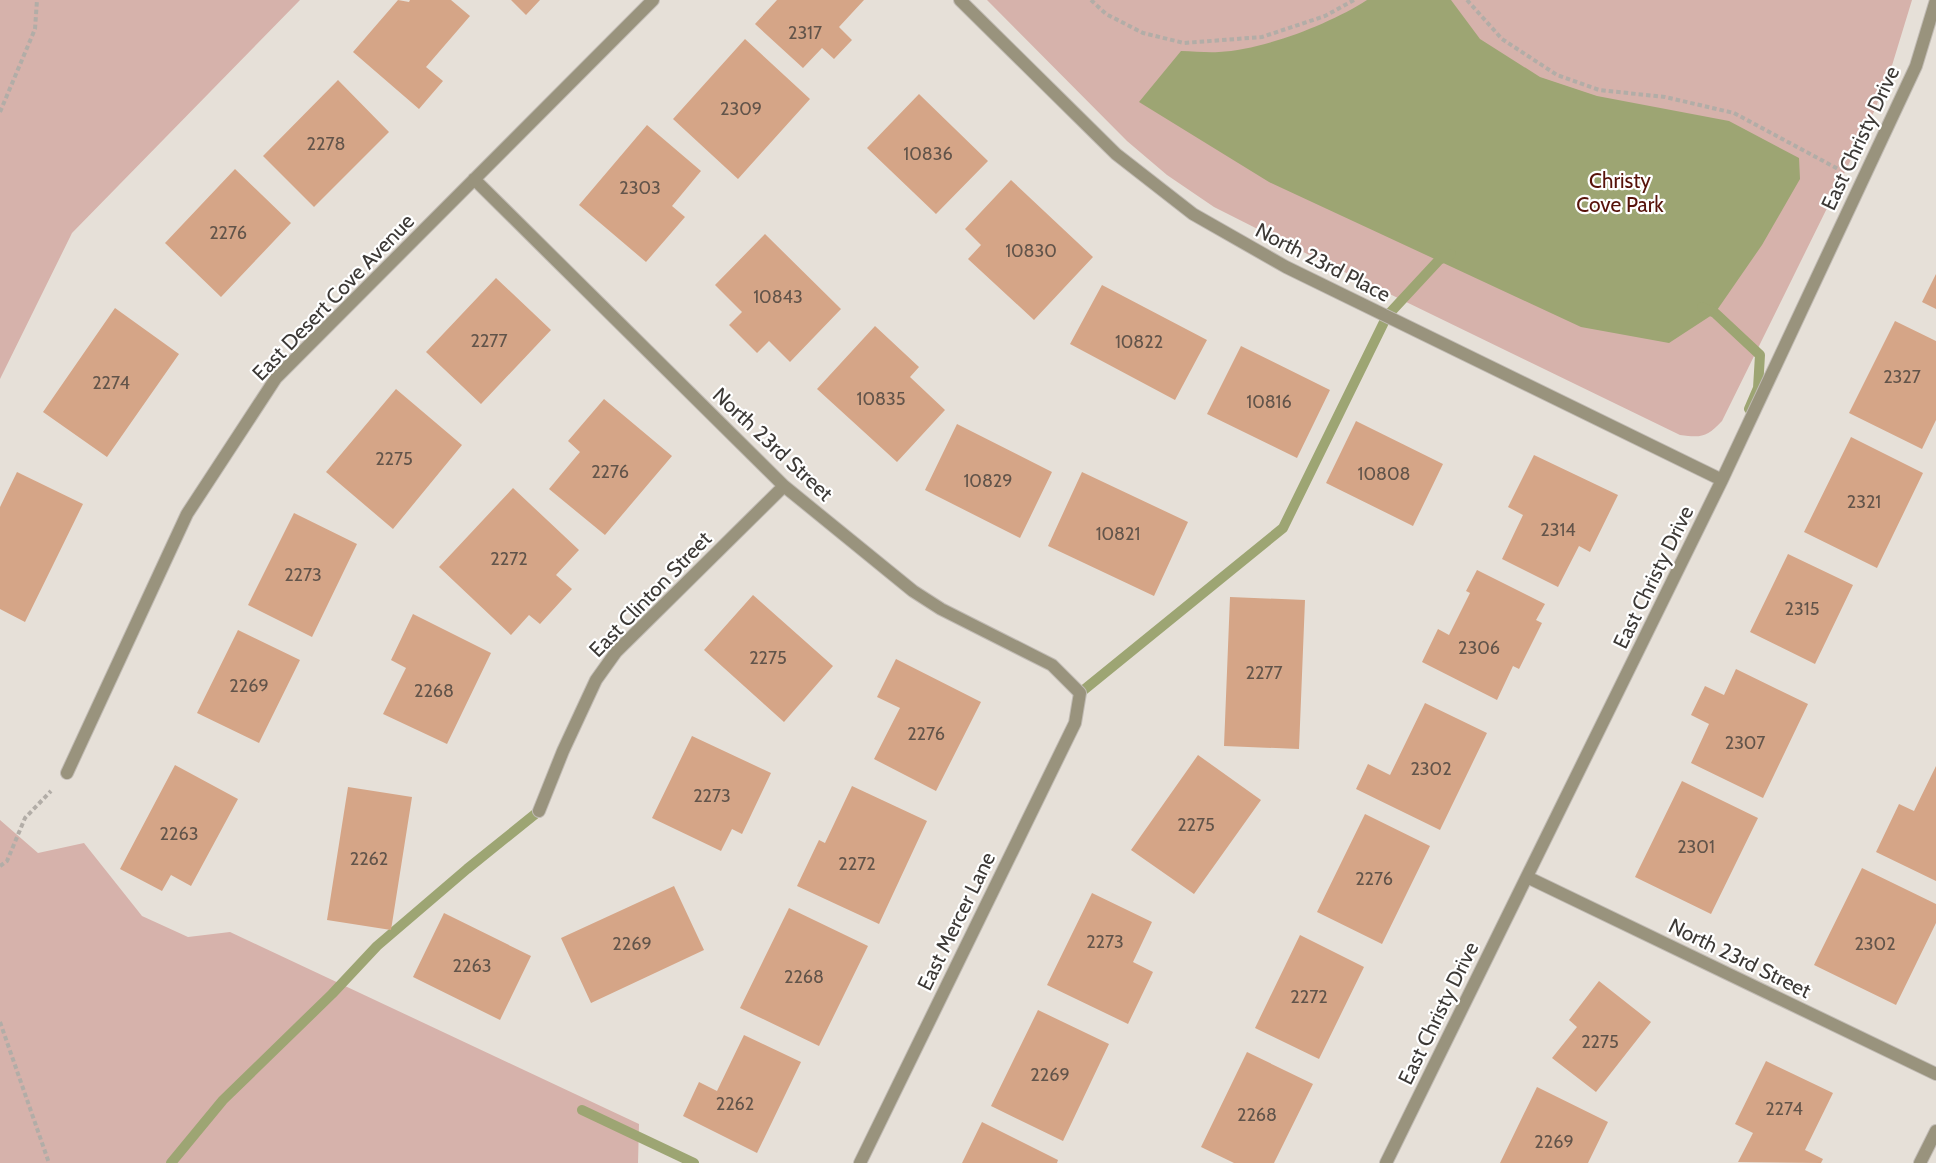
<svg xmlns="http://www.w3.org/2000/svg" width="1936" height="1163" font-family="Cabin,sans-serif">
  <rect width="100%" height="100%" fill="#e6e0d8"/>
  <!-- green -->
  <path fill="#d6b2ab" d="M0,0h300l-228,233 -72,146z
    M987,0h925l-22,72 -19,47 -149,302c-15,16 -20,17 -42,14l-387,-188 -79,-40 -47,-32 -40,-34z
    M0,820l38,33 46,-10 58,73 46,21 42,-5 409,192 -1,39h-638z"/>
  <!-- water -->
  <path fill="#9da573" d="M1367,0h84l29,39 60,38 57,19 132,25 70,37 1,21 -38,66 -47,68 -46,30 -88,-16 -312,-145 -130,-80 42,-51c13,0 26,2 38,1 44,-2 111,-28 148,-52z"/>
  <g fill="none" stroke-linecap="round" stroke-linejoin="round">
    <!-- stream -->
    <path stroke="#9da573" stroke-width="10" d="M1702,307l13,6 45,42 -2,33 -9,21
      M1080,693l203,-165 104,-212 52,-56 12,-6
      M582,1110l112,53
      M171,1163l52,-63 109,-106 45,-48 90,-77 72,-58"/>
  </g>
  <!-- building -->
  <path fill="#d5a587" d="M398,0l11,2 1,-2h41l19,16 -44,51 17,14 -24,28 -66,-57z
    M511,0h29l-14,15z
    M777,0h87l-25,27 13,13 -18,19 -12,-11 -19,20 -48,-44z
    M745,39l65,60 -72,80 -65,-60z
    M338,80l51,52 -75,75 -51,-51z
    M919,94l69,67 -52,53 -69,-66z
    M647,125l54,46 -29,35 13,11 -39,45 -67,-57z
    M235,169l56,54 -70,74 -56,-54z
    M1011,180l82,77 -59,63 -66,-61 13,-14 -16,-16z
    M765,234l76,75 -51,53 -21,-21 -12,12 -28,-28 13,-13 -27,-27z
    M1936,274v35l-14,-7z
    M496,278l55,52 -70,74 -55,-52z
    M1102,285l105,55 -32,60 -105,-56z
    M115,308l64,46 -72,103 -64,-45z
    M1895,321l41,20v79l-14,29 -73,-36z
    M875,326l44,41 -9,10 35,33 -48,52 -80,-73z
    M1241,346l89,44 -33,68 -90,-44z
    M396,389l66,56 -69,84 -67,-57z
    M604,399l68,57 -67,79 -56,-46 31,-37 -12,-11z
    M1356,421l87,43 -30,62 -87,-43z
    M957,424l95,48 -32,66 -95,-48z
    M1851,437l72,36 -46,95 -73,-36z
    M1534,455l84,40 -28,57 -11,-6 -21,41 -56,-28 21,-44 -15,-8z
    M17,472l66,32 -58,118 -25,-13v-102z
    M1082,472l106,50 -34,74 -106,-50z
    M513,488l66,62 -23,25 16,14 -32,35 -11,-9 -18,20 -72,-68z
    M294,513l63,31 -45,93 -64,-32z
    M1788,554l65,31 -38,79 -65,-32z
    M1477,570l68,34 -9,16 6,3 -23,46 -6,-3 -16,34 -75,-38 16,-33 11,6 21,-42 -4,-2z
    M753,595l80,71 -49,56 -80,-72z
    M1230,597l75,3 -6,149 -75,-3z
    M413,614l78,39 -44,91 -64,-30 23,-46 -15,-8z
    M238,630l62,30 -41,83 -62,-30z
    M896,659l85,43 -45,89 -62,-32 26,-51 -23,-11z
    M1736,669l72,35 -45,94 -72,-35 18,-39 -18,-9 14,-29 19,9z
    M1425,703l62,30 -47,97 -84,-41 12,-25 22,11z
    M692,736l79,37 -29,61 -10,-5 -11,22 -69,-33z
    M1198,755l63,45 -67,94 -63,-44z
    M175,765l63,34 -47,87 -20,-11 -9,16 -42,-22z
    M1936,766v115l-60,-29 23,-48 15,7z
    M1682,781l76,37 -47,96 -76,-37z
    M852,786l75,35 -48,103 -82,-38 22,-46 6,3z
    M348,787l64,10 -21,133 -64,-10z
    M1365,814l65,32 -48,98 -65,-32z
    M1862,868l74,36v19l-40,82 -82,-40z
    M674,886l30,64 -113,53 -30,-65z
    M1092,893l60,29 -19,40 20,10 -25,52 -81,-39z
    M789,908l79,38 -49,100 -79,-38z
    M444,913l87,43 -31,64 -87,-43z
    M1300,935l64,32 -45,92 -64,-31z
    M1599,981l52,41 -55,70 -44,-34 25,-31 -8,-7z
    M1038,1010l71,34 -46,97 -72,-35z
    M744,1035l57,27 -44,91 -74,-37 16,-34 18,9z
    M1247,1052l66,32 -39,79h-40l-33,-16z
    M1766,1061l67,32 -28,57 18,9 -2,4 -83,-1 15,-29 -18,-9z
    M1537,1087l71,35 -20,41h-88z
    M982,1122l76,38 -1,3h-95z"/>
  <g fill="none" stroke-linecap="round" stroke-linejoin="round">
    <defs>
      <path id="street" d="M960,0l156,154 77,60 93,53 436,213
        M474,179l310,307 129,105 28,18 111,56 28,28 -5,30 -215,440
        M67,773l120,-259 89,-136 377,-378
        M539,811l24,-60 33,-71 20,-28 168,-166
        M1527,877l409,197
        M1386,1163l336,-683 194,-414 20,-66
        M1920,1163l16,-32"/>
    </defs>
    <!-- street casing -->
    <use href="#street" stroke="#c1bbb4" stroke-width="14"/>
    <!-- path -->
    <path stroke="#b2ada7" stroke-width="4" stroke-dasharray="4.5 3" stroke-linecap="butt" d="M1091,0l15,14 37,19 41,10 78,-6 63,-21 29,-16
      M1467,0l35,39 55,36 42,15 66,7 69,16 106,57
      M0,112l35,-83 2,-29
      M0,866l7,-5 18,-43 26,-27
      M0,1022l49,141"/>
    <!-- street -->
    <use href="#street" stroke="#99937d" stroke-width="12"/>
  </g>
  <g text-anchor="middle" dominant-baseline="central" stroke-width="4.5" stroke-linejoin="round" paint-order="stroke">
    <!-- number labels -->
    <g font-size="18" fill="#62544a">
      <text x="805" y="33">2317</text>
      <text x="741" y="109">2309</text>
      <text x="326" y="144">2278</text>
      <text x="928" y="154">10836</text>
      <text x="640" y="188">2303</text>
      <text x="228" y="233">2276</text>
      <text x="1031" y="251">10830</text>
      <text x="778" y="297">10843</text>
      <text x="489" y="341">2277</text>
      <text x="1139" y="342">10822</text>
      <text x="1902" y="377">2327</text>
      <text x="111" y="383">2274</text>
      <text x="881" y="399">10835</text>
      <text x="1269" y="402">10816</text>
      <text x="394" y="459">2275</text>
      <text x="610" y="472">2276</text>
      <text x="1384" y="474">10808</text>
      <text x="988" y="481">10829</text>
      <text x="1864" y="502">2321</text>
      <text x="1558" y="530">2314</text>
      <text x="1118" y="534">10821</text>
      <text x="509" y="559">2272</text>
      <text x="303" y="575">2273</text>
      <text x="1802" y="609">2315</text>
      <text x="1479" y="648">2306</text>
      <text x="768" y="658">2275</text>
      <text x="1264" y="673">2277</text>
      <text x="249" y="686">2269</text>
      <text x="434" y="691">2268</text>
      <text x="926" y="734">2276</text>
      <text x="1745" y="743">2307</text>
      <text x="1431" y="769">2302</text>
      <text x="712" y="796">2273</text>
      <text x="1196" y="825">2275</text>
      <text x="179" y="834">2263</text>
      <text x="1696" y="847">2301</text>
      <text x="369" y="859">2262</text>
      <text x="857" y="864">2272</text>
      <text x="1374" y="879">2276</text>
      <text x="1105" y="942">2273</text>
      <text x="632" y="944">2269</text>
      <text x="1875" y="944">2302</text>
      <text x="472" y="966">2263</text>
      <text x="804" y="977">2268</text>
      <text x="1309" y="997">2272</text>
      <text x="1600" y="1042">2275</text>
      <text x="1050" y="1075">2269</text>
      <text x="735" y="1104">2262</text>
      <text x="1784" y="1109">2274</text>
      <text x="1257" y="1115">2268</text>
      <text x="1554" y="1142">2269</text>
    </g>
    <!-- street labels -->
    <g font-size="21" fill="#3c3936" stroke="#fff">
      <text transform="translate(1860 138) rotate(-65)">East Christy Drive</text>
      <text transform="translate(1323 262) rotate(27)">North 23rd Place</text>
      <text transform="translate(333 297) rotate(-46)">East Desert Cove Avenue</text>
      <text transform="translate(773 444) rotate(43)">North 23rd Street</text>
      <text transform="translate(1653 577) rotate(-64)">East Christy Drive</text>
      <text transform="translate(650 594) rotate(-46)">East Clinton Street</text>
      <text transform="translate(956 921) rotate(-64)">East Mercer Lane</text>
      <text transform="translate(1740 958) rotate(26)">North 23rd Street</text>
      <text transform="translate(1438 1013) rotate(-64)">East Christy Drive</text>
    </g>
    <!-- park labels -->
    <g font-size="21" fill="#57130a" stroke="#fff">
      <text x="1620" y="180">Christy<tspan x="1620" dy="24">Cove Park</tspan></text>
    </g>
  </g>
</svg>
